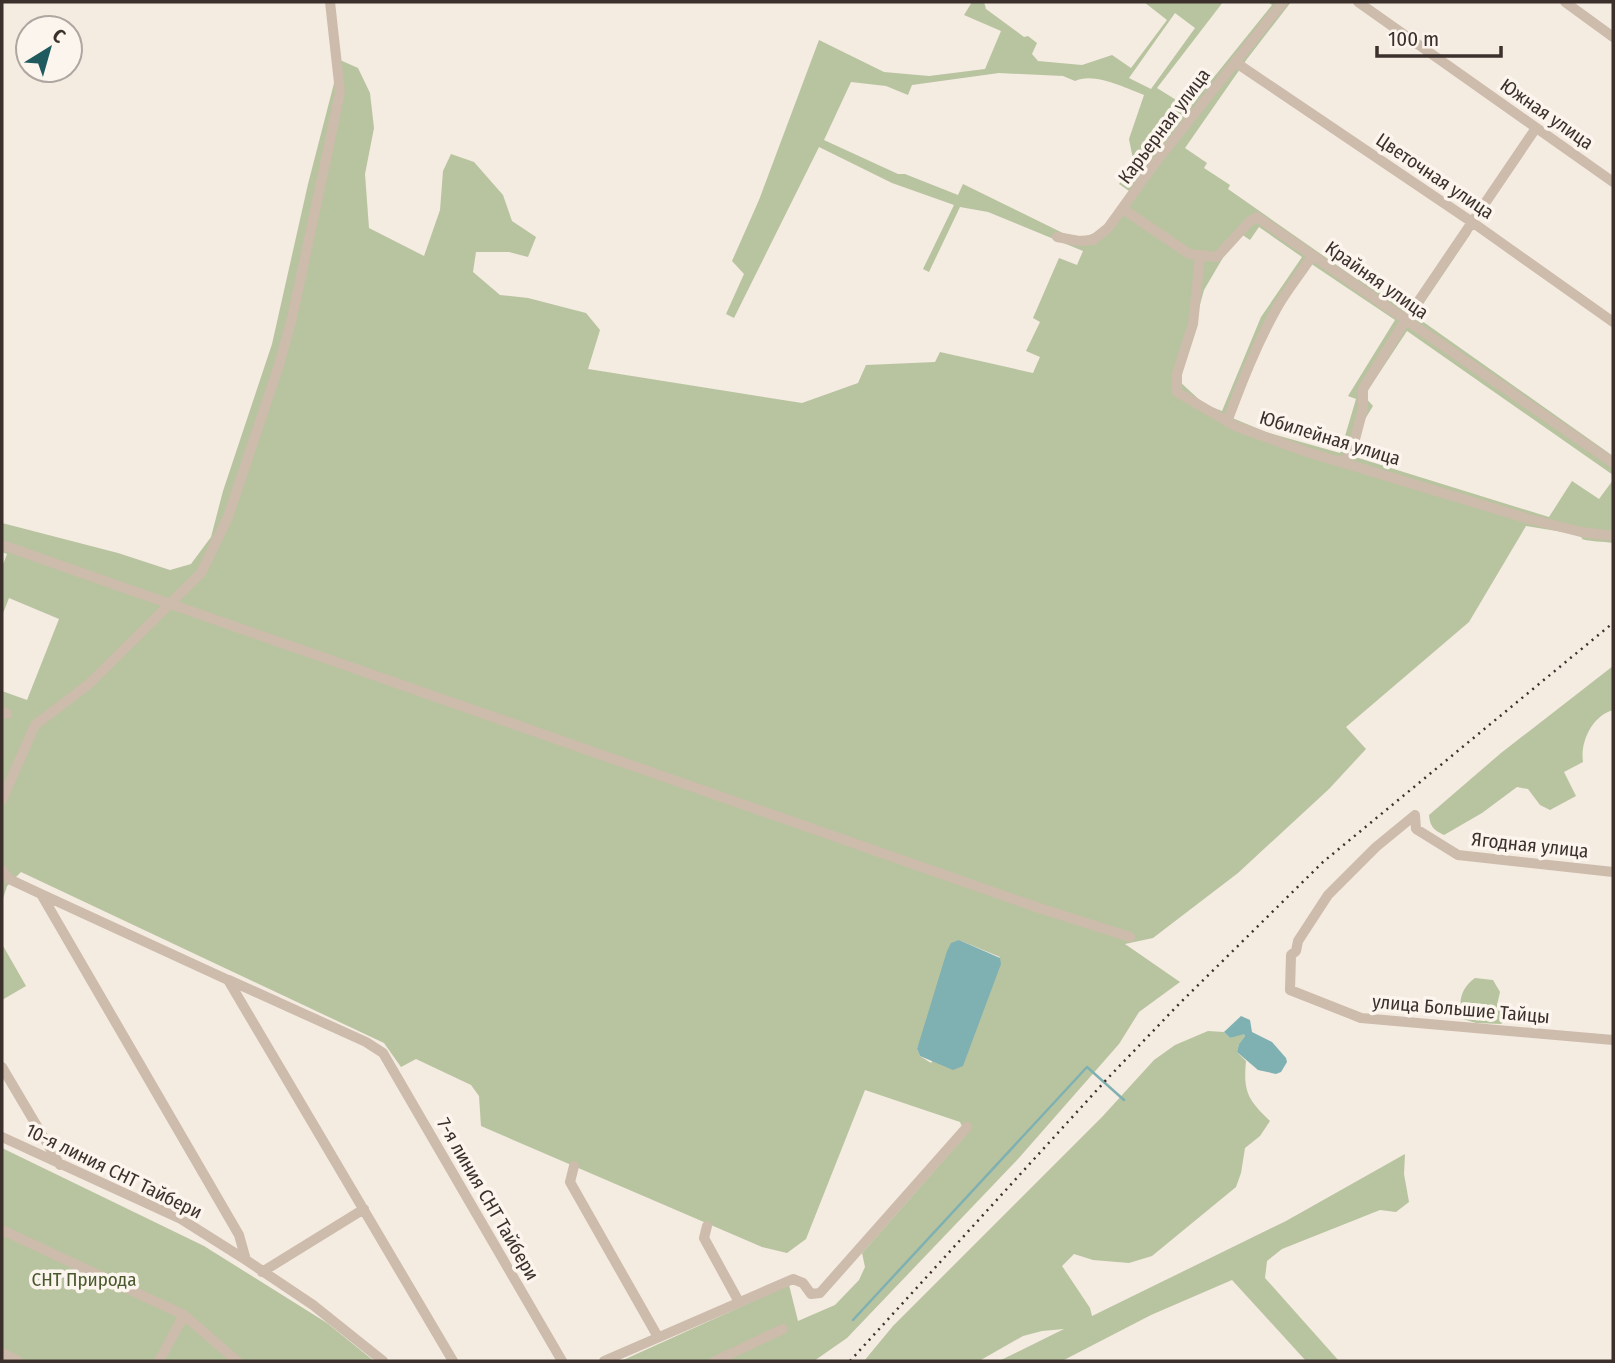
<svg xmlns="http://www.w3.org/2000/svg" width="1615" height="1363" font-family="'Fira Sans Condensed',sans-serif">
  <rect width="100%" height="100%" fill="#f4ebe1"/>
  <!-- green -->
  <path fill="#b8c4a0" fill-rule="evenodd" d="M972,2h12l2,7 38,28 4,-1 9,7 -5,11 6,7 44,4 30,-10 19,13 36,-48 -23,-18h79l-66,86 32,20 83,-103 -4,-3h23l-44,57 -62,89 22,15 -3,5 26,17 -2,4 130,91 2,-2 47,32 56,-81 8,4 -56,83 198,140v19l-206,-144 -43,65 9,10 -11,18 -10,32 197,61 23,-36 27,18 14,-19v63c-10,-2 -23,-1 -31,-4l-1,-4 -55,-9 -57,96 -123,105 20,22 -37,40 -91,84 -85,65 -28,6 55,38 -41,30 -20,32 -101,115 -171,179 -33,23h-193l168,-76 9,36 37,-16 24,-25 6,-13 -3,-14 104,-118 -6,-13 -95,-32 -59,149 -19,14 -25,-6 -281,-121 -2,-30 -8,-11 -55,-26 -15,8 -17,-24 -363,-171 -14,14 -5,16v-211l25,9 32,-81 -50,-21 -7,18v-49l5,-13 -5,-2v-29l116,30 52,17 21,-6 20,-27 12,-46 49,-147 36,-160 32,-124 18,8 12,25 4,35 -9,46 4,54 55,28 16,-46 3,-39 8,-17 23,8 29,33 9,26 24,16 -8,20 -19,-5h-33l-3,20 27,23 28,3 58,15 14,17 -12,39 214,34 56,-20 8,-18 69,-3 5,-10 93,21 7,-16 -14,-6 14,-29 -7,-4 26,-60 18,7 6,-14 -95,-39 -28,-5 -31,65 -6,-3 31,-64 -62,-22 -73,-36 -85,171 -8,-4 18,-40 -12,-13 27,-61 60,-160 65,32 45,4 56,-7 16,-38 -37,-16zM1175,13l20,15 -44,61 -22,-11zM999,73l64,3 12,5c19,-9 50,7 69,14l-15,44 4,20 -1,6 -13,19 10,7c-19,26 -23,45 -56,47l-110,-54 -5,11 -53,-21h-7l-74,-34 27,-58 35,4 22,9 4,-10zM1259,227l43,30 -41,60 -39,94 -18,-7 -25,-23 25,-91 34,-58 12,8zM1310,263l85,57 -47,76 8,3 -16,54 -74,-21 -36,-15 40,-96zM959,940l41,17 -69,106 -11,-7 -3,-7z
    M1613,666v44c-21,6 -33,32 -30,52l-19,10 12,24 -26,14 -10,-5 -12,-16 -11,-2 -35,26 -38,22c-10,-5 -14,-8 -15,-20l72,-62z
    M2,944l24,42 -24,14z
    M1475,978l18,2 7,12 -3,13 5,7 2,9 -3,3 -25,-1 -13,-4c-5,-17 -3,-30 12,-41z
    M1208,1031l16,1 6,6 14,-5 1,3 -6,8 -2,8 9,9c-3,31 2,39 24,60l-10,15 -15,12 -4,25 -5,14 -84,69 -23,7 -36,-3 -19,-6 -12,12 28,42 2,8 194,-95 119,-67 -1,20 5,28 -13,10 -16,-2 -98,39 -15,12 -2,17 74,83h-33l-74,-81 -81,35 -89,46h-63l65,-32 -22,2 -19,5 -44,25h-115l29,-35 209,-209 52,-57 21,-15z
    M2,1148l202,98 123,77 47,38h-372z"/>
  <!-- water -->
  <path fill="#7fb0b2" d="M959,940l41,18 1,6 -38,102 -10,4 -33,-14 -3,-7 30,-98 4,-8z
    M1241,1016l9,4 2,12 20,10 14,16 1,4 -6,10 -5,2 -18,-4 -21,-18 2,-8 6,-8 -1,-2 -14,4 -6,-6z"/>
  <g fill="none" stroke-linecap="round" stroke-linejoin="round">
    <!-- stream -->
    <path stroke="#7fb0b2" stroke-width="2.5" d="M853,1320l234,-253 37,33"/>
    <!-- minor -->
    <path stroke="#cdbbac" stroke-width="10" d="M1358,2l255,180
      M1565,2l48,35
      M1235,62l237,160 141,100
      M1123,209l66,45 28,3 32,-35 8,-5 356,246
      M1057,237l22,4 14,-1 15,-12 44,-61 131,-165
      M1200,256l-7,68 -16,50v18l58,34 72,26 222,67 52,13 32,4
      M1227,422c15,-40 30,-79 51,-116 10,-17 23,-33 34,-50
      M1341,461l6,-3 7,-15 9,-34v-20l42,-68 131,-193
      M2,545l1034,362 94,30
      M2,712l5,2
      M2,800l33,-75 54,-41 112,-111 27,-56 51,-152 13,-47 36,-168 12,-58 -10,-90
      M2,870l7,9 32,15
      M1613,872l-155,-17 -42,-26 -1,-14 -39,32 -48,48 -30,46 -2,10 -5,4 -1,35 71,28 252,22
      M229,980l137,62 17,11 179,308
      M2,1067l58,98
      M2,1137l179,82 65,41
      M574,1166l-4,16 88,155
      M707,1226l-3,12 35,64
      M2,1230l182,85 53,46
      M262,1272l102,-63
      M2,1353l16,8
      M159,1361l25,-46
      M383,1361l-70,-56 -67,-45 -7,-25 -198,-341 187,86 225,381
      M604,1361l189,-82 10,4 8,11 9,-1 147,-166
      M715,1361l68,-32"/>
    <!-- rail -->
    <path stroke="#3b302b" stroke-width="2.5" stroke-dasharray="2 5" stroke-linecap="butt" d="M850,1361l257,-282 73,-76 143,-141 290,-239"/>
  </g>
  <g text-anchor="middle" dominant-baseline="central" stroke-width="7" stroke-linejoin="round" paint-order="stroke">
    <!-- street labels -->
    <g font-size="19" fill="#3b302b" stroke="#fbf5ee">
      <text transform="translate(1547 114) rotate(35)">Южная улица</text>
      <text transform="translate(1164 126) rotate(-53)">Карьерная улица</text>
      <text transform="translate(1435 176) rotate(34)">Цветочная улица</text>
      <text transform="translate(1377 280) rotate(35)">Крайняя улица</text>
      <text transform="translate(1330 438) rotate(17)">Юбилейная улица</text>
      <text transform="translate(1530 845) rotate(6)">Ягодная улица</text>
      <text transform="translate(1461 1009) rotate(5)">улица Большие Тайцы</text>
      <text transform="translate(114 1171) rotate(26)">10-я линия СНТ Тайбери</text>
      <text transform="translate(488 1199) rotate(60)">7-я линия СНТ Тайбери</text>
    </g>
    <!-- park labels -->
    <g font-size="19" fill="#4a5a2e" stroke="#fbf5ee">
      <text x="84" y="1279">СНТ Природа</text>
    </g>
  </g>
  <!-- border -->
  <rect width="1615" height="1363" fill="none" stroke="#3b302b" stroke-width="7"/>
  <!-- north arrow -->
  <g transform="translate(49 49) rotate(37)"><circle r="33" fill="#fbf5ee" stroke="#aea6a0" stroke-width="2"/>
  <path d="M0-5L12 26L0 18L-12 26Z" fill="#1f5a5e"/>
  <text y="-10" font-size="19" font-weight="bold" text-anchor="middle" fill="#3b302b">С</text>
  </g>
  <!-- scale -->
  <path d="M1377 46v10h124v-10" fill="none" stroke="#3b302b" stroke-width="3.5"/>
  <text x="1388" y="46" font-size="21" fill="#3b302b" stroke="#fbf5ee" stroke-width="5" paint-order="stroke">100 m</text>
</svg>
